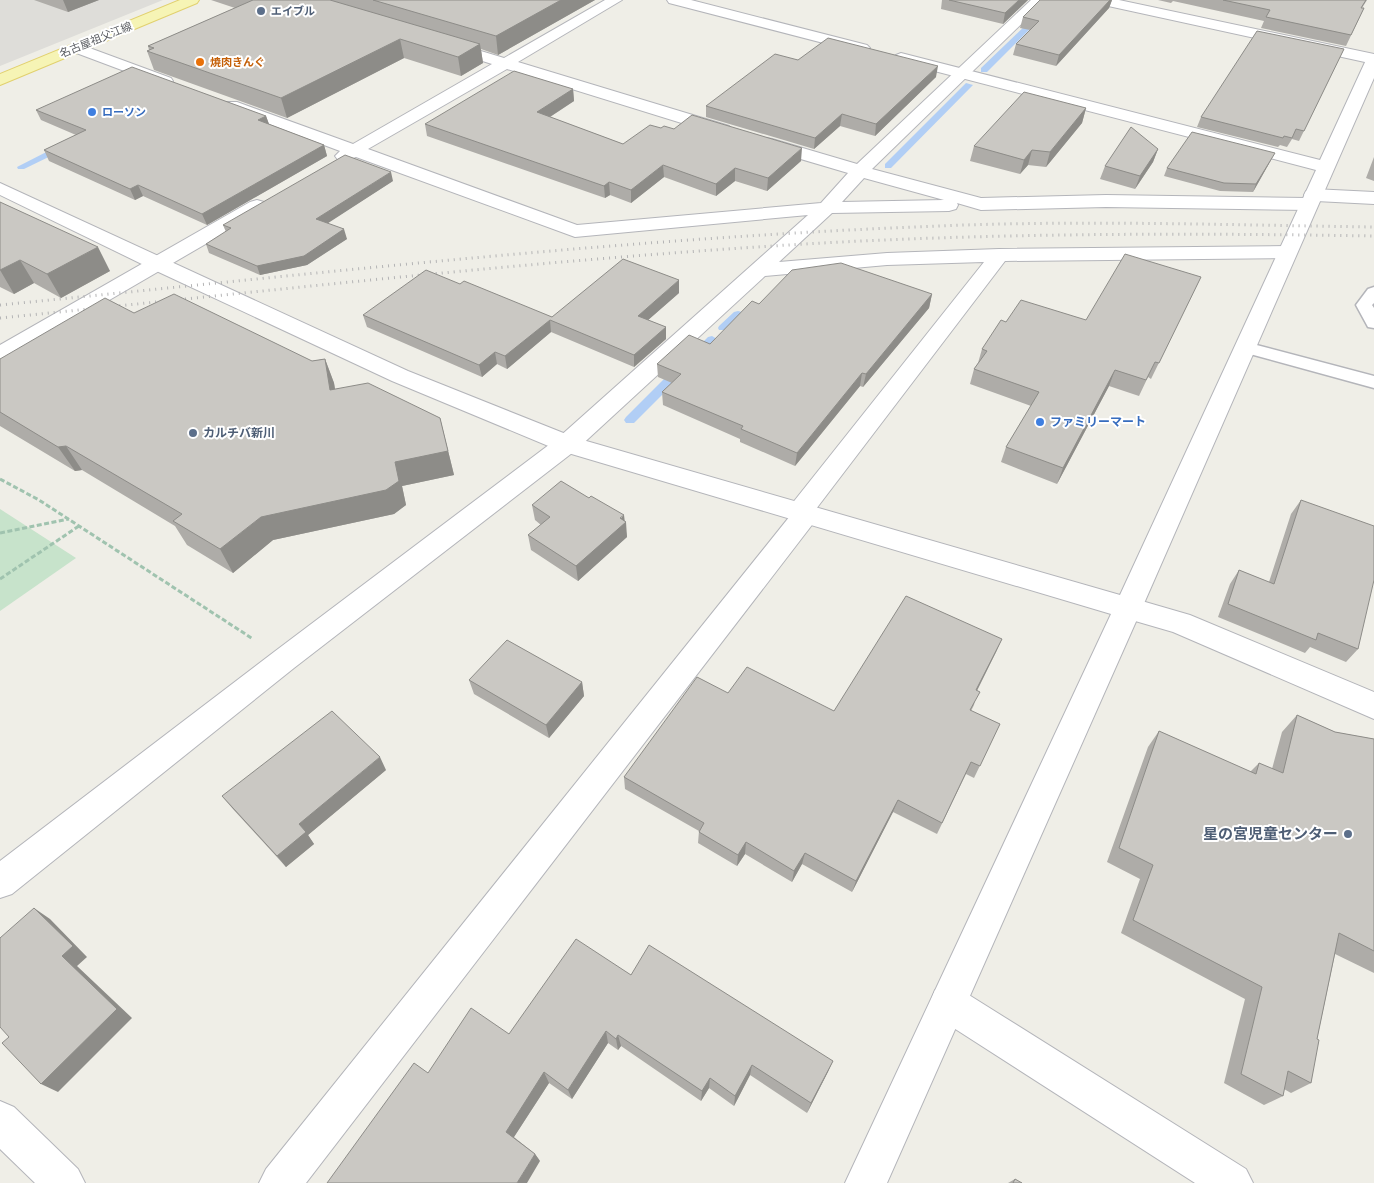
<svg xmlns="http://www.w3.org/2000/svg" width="1374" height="1183" font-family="'Roboto Condensed','Noto Sans JP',sans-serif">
  <rect width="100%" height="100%" fill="#efeee7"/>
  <!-- industrial -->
  <path fill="#deddd9" d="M0,0h163l-163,66z"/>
  <!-- green -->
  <path fill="#c7e3cb" d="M0,509l76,49 -76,53z"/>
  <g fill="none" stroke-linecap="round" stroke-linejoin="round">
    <!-- stream -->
    <path fill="#b1cef5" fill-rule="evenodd" d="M1052,0h7l-72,72h-6v-4z
      M966,83l7,2 -82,83h-6v-4z
      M62,144l3,1v4l-41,20h-6l-1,-2z
      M738,311l4,1 1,2 -1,2 -15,14h-8l-1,-2 1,-2 15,-14z
      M712,336l5,3 -1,2 -17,17h-8l-2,-2 19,-19z
      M678,368l4,1 2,3 -2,3 -48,48h-8l-2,-3 2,-3 48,-48z"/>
    <defs>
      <path id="service" d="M1374,287v16l-2,2 2,3v20l-6,-1 -12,-22 12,-16z
        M1245,342l129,34v12l-135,-37 -2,-4 2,-4z"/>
      <path id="minor" d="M605,0h17l-104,62 211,64 2,4 -2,4h-12l-210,-65 -139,80 209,76 244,-22 27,-30 -88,-26 -3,-4 3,-4 6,-1 6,1 85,25 174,-164h15l-174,169 109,29 125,-3 200,3 -2,-3 2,-4 7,-2 61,3v12l-58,-3 2,3 -2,4 -7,2 -203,-3 -125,3 -24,-7 1,2 -2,4 -7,2 -117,2 -53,49 108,-9 112,-4 288,-3 7,2 3,4 -3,4 -7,2 -282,3 -189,248 3,5 -4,7 -509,662h-47l7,-14 524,-653 -3,-4 4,-7 193,-243 -97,3 -122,11 -189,174 -282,218 -282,226 -12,4v-37l274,-209 284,-214 250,-223 -233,22 -219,-80 -12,4 -6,-1 -3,-4 5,-5 -115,-43 -2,-3 2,-3h12l116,42 139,-80 -51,-16 -3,-3 3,-3h10l53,16zM864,178l80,22 -102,2z
        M1092,0h27l255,54v10l-275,-60z
        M76,43l95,35 2,3 -2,3h-12l-88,-33 -3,-3 3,-3z
        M257,200l7,2 2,4 -2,4 -256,149 -8,2v-16l250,-143z
        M1128,597l62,18 184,77v27l-201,-87 -55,-16 -4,-8 4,-8z
        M948,985l13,5 285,179 7,14h-58l-260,-167 -5,-13 5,-13z
        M0,1101l14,6 64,62 7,14h-50l-35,-34z"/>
      <path id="tertiary" d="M667,0h24l176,45 3,3 -3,3 -5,2 -193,-50z
        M901,53l419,107 46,-100 3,-3 5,-2v23l-232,530 -255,575h-42l266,-569 -553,-164 -166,-69 -242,-113 -150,-73v-12l408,188 168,67 544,157 196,-425 -420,-109 -3,-3 3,-3z"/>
      <path id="primary" d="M180,0h19l-2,3 -197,82v-11z"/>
    </defs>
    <!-- service casing -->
    <use href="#service" stroke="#b4b5ba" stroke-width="3"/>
    <!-- minor casing -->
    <use href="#minor" stroke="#b4b5ba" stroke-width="2"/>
    <!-- tertiary casing -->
    <use href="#tertiary" stroke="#b4b5ba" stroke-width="2"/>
    <!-- primary casing -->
    <use href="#primary" stroke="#e1d06e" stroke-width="2"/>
    <!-- path -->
    <path stroke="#a0c3af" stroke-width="3" stroke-dasharray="5 2.5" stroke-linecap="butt" d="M0,479l39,21 214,139
      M0,533l69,-14
      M0,579l79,-53"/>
    <!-- service -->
    <use href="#service" fill="#fff" fill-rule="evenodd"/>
    <!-- minor -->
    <use href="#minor" fill="#fff" fill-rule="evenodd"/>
    <!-- tertiary -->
    <use href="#tertiary" fill="#fff" fill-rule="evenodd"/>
    <!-- primary -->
    <use href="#primary" fill="#f6f4b5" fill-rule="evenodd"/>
    <!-- rail -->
    <path stroke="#b4b4b5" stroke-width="3" stroke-dasharray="1 5" stroke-linecap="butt" d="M0,305c312,-31 624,-67 938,-79 145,-6 291,-1 436,1
      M0,318c280,-28 560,-61 841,-76 178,-9 355,-9 533,-6"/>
  </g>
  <!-- wall -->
  <path fill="#aeaca8" d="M34,0h65l-31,12z
    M211,0h384l-97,55 -17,-6 2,14 -22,13 -57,-18 -117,60 -133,-48 -7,-19 2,-1 -1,-4 87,-38z
    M942,0h86l-25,24 -62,-15z
    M1040,0h72l-3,8 -53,58 -43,-11 3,-11 14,-14 -10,-2 3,-11z
    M1158,0h209l-5,8h2l-18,38 -85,-18 3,-7 -91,-20 -2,2z
    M1344,49l-45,92 -7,-2 -5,8 -7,-2 -2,2 -81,-20 4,-10z
    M798,60l138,17 -61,59 -35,-10 -26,23 -108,-32v-11z
    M573,89l1,12 -24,16 73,27 38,-16 13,1 127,32 -34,30 -32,-10 -19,15 -52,-19 -33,26 -21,-8 -5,3 -178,-62 -2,-12z
    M1086,108l-4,15 -36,44 -18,-2 -8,9 -50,-13 4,-15z
    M36,110l230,6 3,8 55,21 3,11 -120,69 -64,-29 -8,4 -86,-39 -5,-11 32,-15 -35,-15z
    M1158,149l-5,13 -18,27 -35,-10 5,-13z
    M1374,157v24l-8,-3z
    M1271,160l-18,32 -33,-1 -56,-15 3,-8z
    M393,181l-66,42 20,16 -40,26 -47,10 -51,-22 -3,-9 20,-12 -3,-7z
    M0,202l110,69 -49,27 -27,-15 -20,11 -14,-7z
    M1201,277l-50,102 -3,-2 -9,19 -30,-10 -52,98 -56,-22 5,-15 25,-41 -61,-22 4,-15 4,-6 4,-14 24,-27 80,-2z
    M460,284l92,33 127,-24 -31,27 18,7v12l-32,28 -83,-35 -44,37 -10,-5 -15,13 -115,-50 -4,-12z
    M932,294l-3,14 -66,79 -3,-1 -65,80 -55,-24v-3l-77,-34 -1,-13 10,-9 -14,-6 -1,-13 53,-20 49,-40z
    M134,313l178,48 13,-2 9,24 1,6 105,29 14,57 -52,11 4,19 -12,9 -121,26 -40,33 -46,-28 -12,-19 -93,-56 -7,1 -75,-45v-67z
    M1301,500l57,149 -12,13 -36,-15 -5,6 -87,-36 12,-33 9,-14 30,12 22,-68z
    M532,505l92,16 3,16 -49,44 -47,-31 -3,-15 13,-10 -6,-5z
    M1002,639l-6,13 -19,39 -3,14 -3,6 29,13 -26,54 -8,-4 -29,60 -44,-22 -41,80 -50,-28 -10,18 -47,-28 -8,12 -39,-23 1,-12 -74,-42 -1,-12 104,-84 106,18z
    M469,680l113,2 2,14 -35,42 -75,-44z
    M1297,715l38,17 39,7v234l-39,-19 -18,85 -6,44 -20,10 -7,-4 -1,7 -19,9 -40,-22 21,-84 -124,-66 19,-54 -33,-17 41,-115 11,-16 91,41 9,-9 13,6 10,-37z
    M386,770l-78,65 6,9 -28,23 -54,-59 -10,-12z
    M631,975l202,86 -26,52 -57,-38 -16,31 -25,-18 -8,13 -80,-55 -3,4 -10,-7 -36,56 -23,-16 -35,54 21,17 5,7 -112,-88z
    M1015,1179l7,4h-14z"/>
  <!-- shaded-wall -->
  <path fill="#8d8c88" d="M63,0h36l-31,12z
    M561,0h34l-97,55 -2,-19z
    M1019,0h9l-25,24 2,-11z
    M1110,0h2l-3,8 -53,58 3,-11z
    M400,39l4,19 -117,60 -6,-20z
    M480,44l3,19 -22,13 -3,-19z
    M938,66l-2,11 -61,59 1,-12z
    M573,89l1,12 -35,23 -2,-12z
    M1086,108l-4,15 -36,44 4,-15z
    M842,114l-2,12 -26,23 1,-11z
    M266,116l4,11 -12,-7z
    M324,145l3,11 -120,69 -5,-11z
    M802,148l-1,13 -34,30 1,-13z
    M1158,149l-5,13 -18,27 5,-13z
    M1032,150l-4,15 -8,9 4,-14z
    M1275,153l-4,7 -18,32 3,-8z
    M663,165l1,12 -33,26v-13z
    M735,168v13l-19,15v-12z
    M391,172l2,9 -74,48 -3,-10z
    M609,182l1,13 -5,3 -1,-12z
    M138,185l5,11 -8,4 -5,-11z
    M344,229l3,10 -40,26 -47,10 -3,-9z
    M98,247l12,24 -49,27 -14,-24z
    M20,260l14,23 -20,11 -14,-24z
    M679,280v13l-40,35 -1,-12z
    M932,294l-3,14 -66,79 3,-13z
    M550,320l1,12 -44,37 -2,-13z
    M666,327v12l-32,28v-12z
    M495,352l2,12 -15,13 -3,-12z
    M325,359l9,24 5,32 -9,-25z
    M1115,370l-6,16 -52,98 6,-16z
    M862,373l-2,13 -65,80 2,-13z
    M440,418l14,57 -52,11 4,19 -12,9 -121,26 -40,33 -13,-24 41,-32 134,-55z
    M66,446l16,24 -7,1 -17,-24z
    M624,515l1,8 1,-1 1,15 -49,44 -2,-15z
    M1002,639l-6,13 -26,52 6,-14z
    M582,682l2,14 -35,42 -3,-13z
    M380,757l6,13 -78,65 6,9 -28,23 -9,-11 22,-32z
    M898,800l-5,12 -41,80 4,-11z
    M746,842l-1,12 -8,12 1,-11z
    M805,853l-3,11 -10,18 2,-11z
    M34,908l16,11 37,38 -10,9 55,52 -74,74 -17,-8 21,-128z
    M606,1031l2,12 -36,56 -4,-9z
    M618,1035l3,11 -3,4 -2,-11z
    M833,1061l-5,11 -21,41 4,-10z
    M752,1065l-2,10 -16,31 1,-10z
    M544,1072l5,11 -37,57 -6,-8z
    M710,1078l-1,10 -8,13 1,-10z
    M535,1154l5,7 -13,22h-10z"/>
  <!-- building -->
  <path fill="#cac8c3" stroke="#8d8c88" d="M253,0h77l150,44 -22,13 -58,-18 -119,59 -134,-47 7,-3 -6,-2z
    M373,0h188l-65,36z
    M949,0h70l-14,13z
    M1040,0h70l-51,55 -43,-11 23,-23 -16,-4z
    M1223,0h143l-5,8h3l-13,27 -85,-18 4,-7z
    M1257,31l87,18 -40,82 -8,-2 -4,9 -8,-2 -1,2 -82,-21z
    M828,38l110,28 -62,58 -34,-10 -27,24 -109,-32 69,-52 23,6z
    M132,67l134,49 -8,4 66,25 -122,69 -64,-29 -8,4 -86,-39 42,-20 -50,-20z
    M514,71l59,18 -36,23 86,32 27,-19 11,3 3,-2 10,3 18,-14 110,33 -34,30 -33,-10 -19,16 -53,-19 -32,25 -22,-8 -5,4 -179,-62z
    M1024,92l62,16 -36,44 -18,-2 -8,10 -50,-14z
    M1131,127l27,22 -18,27 -35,-10z
    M1192,132l83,21 -19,31 -32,-1 -57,-15z
    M345,155l46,17 -75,47 28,10 -40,27 -47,10 -51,-22 25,-16 -8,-3z
    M0,202l98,45 -51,27 -27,-14 -20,10z
    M1125,254l76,23 -42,86 -4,-1 -9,18 -31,-10 -52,98 -57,-21 33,-55 -65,-23 13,-18 -5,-2 19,-29 5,2 15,-22 65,20z
    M623,259l56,21 -41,36 28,11 -32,28 -84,-35 -45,36 -10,-4 -16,13 -116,-50 63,-45 34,14 4,-3 88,36z
    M841,263l91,31 -66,80 -4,-1 -65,80 -56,-24 2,-3 -81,-34 19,-18 -24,-10 32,-29 21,9 42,-43 7,3 33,-34z
    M174,294l138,67 13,-2 5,31 38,-7 72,35 8,33 -53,11 4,19 -13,9 -125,27 -41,32 -47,-28 9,-7 -116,-68 -8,1 -58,-35v-53l105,-61 29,15z
    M561,481l28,17 2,-2 33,19 -4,3 6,4 -50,44 -48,-31 22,-18 -18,-12z
    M1301,500l73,26v54l-16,69 -40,-16 -2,7 -88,-36 11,-34 35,14z
    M906,596l96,43 -26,51 4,2 -10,18 30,14 -20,42 -9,-4 -29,61 -44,-23 -42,81 -51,-28 -11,18 -48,-29 -8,13 -39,-23 5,-9 -80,-46 73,-100 31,16 19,-26 87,44z
    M507,640l75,42 -36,43 -77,-45z
    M332,711l48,46 -81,67 7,8 -29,24 -55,-60z
    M1297,715l38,17 39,7v212l-35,-18 -22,106 2,1 -8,43 -23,-12 -5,25 -42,-22 21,-87 -129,-67 20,-55 -34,-17 40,-117 97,43 3,-11 24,10z
    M34,908l39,38 -11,10 55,53 -76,75 -39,-41 7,-6 -9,-10v-89z
    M576,939l55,36 18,-30 184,116 -22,42 -59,-38 -17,31 -25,-18 -8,13 -84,-56 -2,4 -10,-8 -38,59 -24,-18 -38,60 29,22 -18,29h-190l87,-120 14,10 43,-65 38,26z
    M1015,1179l7,4h-9z"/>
  <!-- markers -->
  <g fill="#5c6f8a" stroke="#fff" stroke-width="2">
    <circle cx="261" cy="11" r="5"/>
    <circle cx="193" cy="433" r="5"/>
    <circle cx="1348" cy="834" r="5"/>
  </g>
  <circle fill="#e8710a" stroke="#fff" stroke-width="2" cx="200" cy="62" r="5"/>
  <g fill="#3f7fe0" stroke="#fff" stroke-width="2">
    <circle cx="92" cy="112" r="5"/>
    <circle cx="1040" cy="422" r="5"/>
  </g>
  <g text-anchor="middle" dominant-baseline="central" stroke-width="4" stroke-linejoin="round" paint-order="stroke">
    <!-- far-service labels -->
    <g font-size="11" font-weight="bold" fill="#4e5e75" stroke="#fff" text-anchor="start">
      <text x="271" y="11">エイブル</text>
    </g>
    <!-- far-street labels -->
    <g font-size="11" fill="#5e6065" stroke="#fff">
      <text transform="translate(96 40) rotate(-22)">名古屋祖父江線</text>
    </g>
    <!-- far-food labels -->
    <g font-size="11" font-weight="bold" fill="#c56008" stroke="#fff" text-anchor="start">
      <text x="210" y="62">焼肉きんぐ</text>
    </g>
    <!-- far-shop labels -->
    <g font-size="11" font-weight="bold" fill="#366cbe" stroke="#fff" text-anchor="start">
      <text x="102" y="112">ローソン</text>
    </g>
    <!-- shop labels -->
    <g font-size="12" font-weight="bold" fill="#366cbe" stroke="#fff" text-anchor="start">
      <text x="1050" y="422">ファミリーマート</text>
    </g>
    <!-- service labels -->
    <g font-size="12" font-weight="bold" fill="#4e5e75" stroke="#fff" text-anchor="start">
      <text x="203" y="433">カルチバ新川</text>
    </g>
    <!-- near-service labels -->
    <g font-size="15" font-weight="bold" fill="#4e5e75" stroke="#fff" text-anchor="end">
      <text x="1338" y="834">星の宮児童センター</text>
    </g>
  </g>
</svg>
